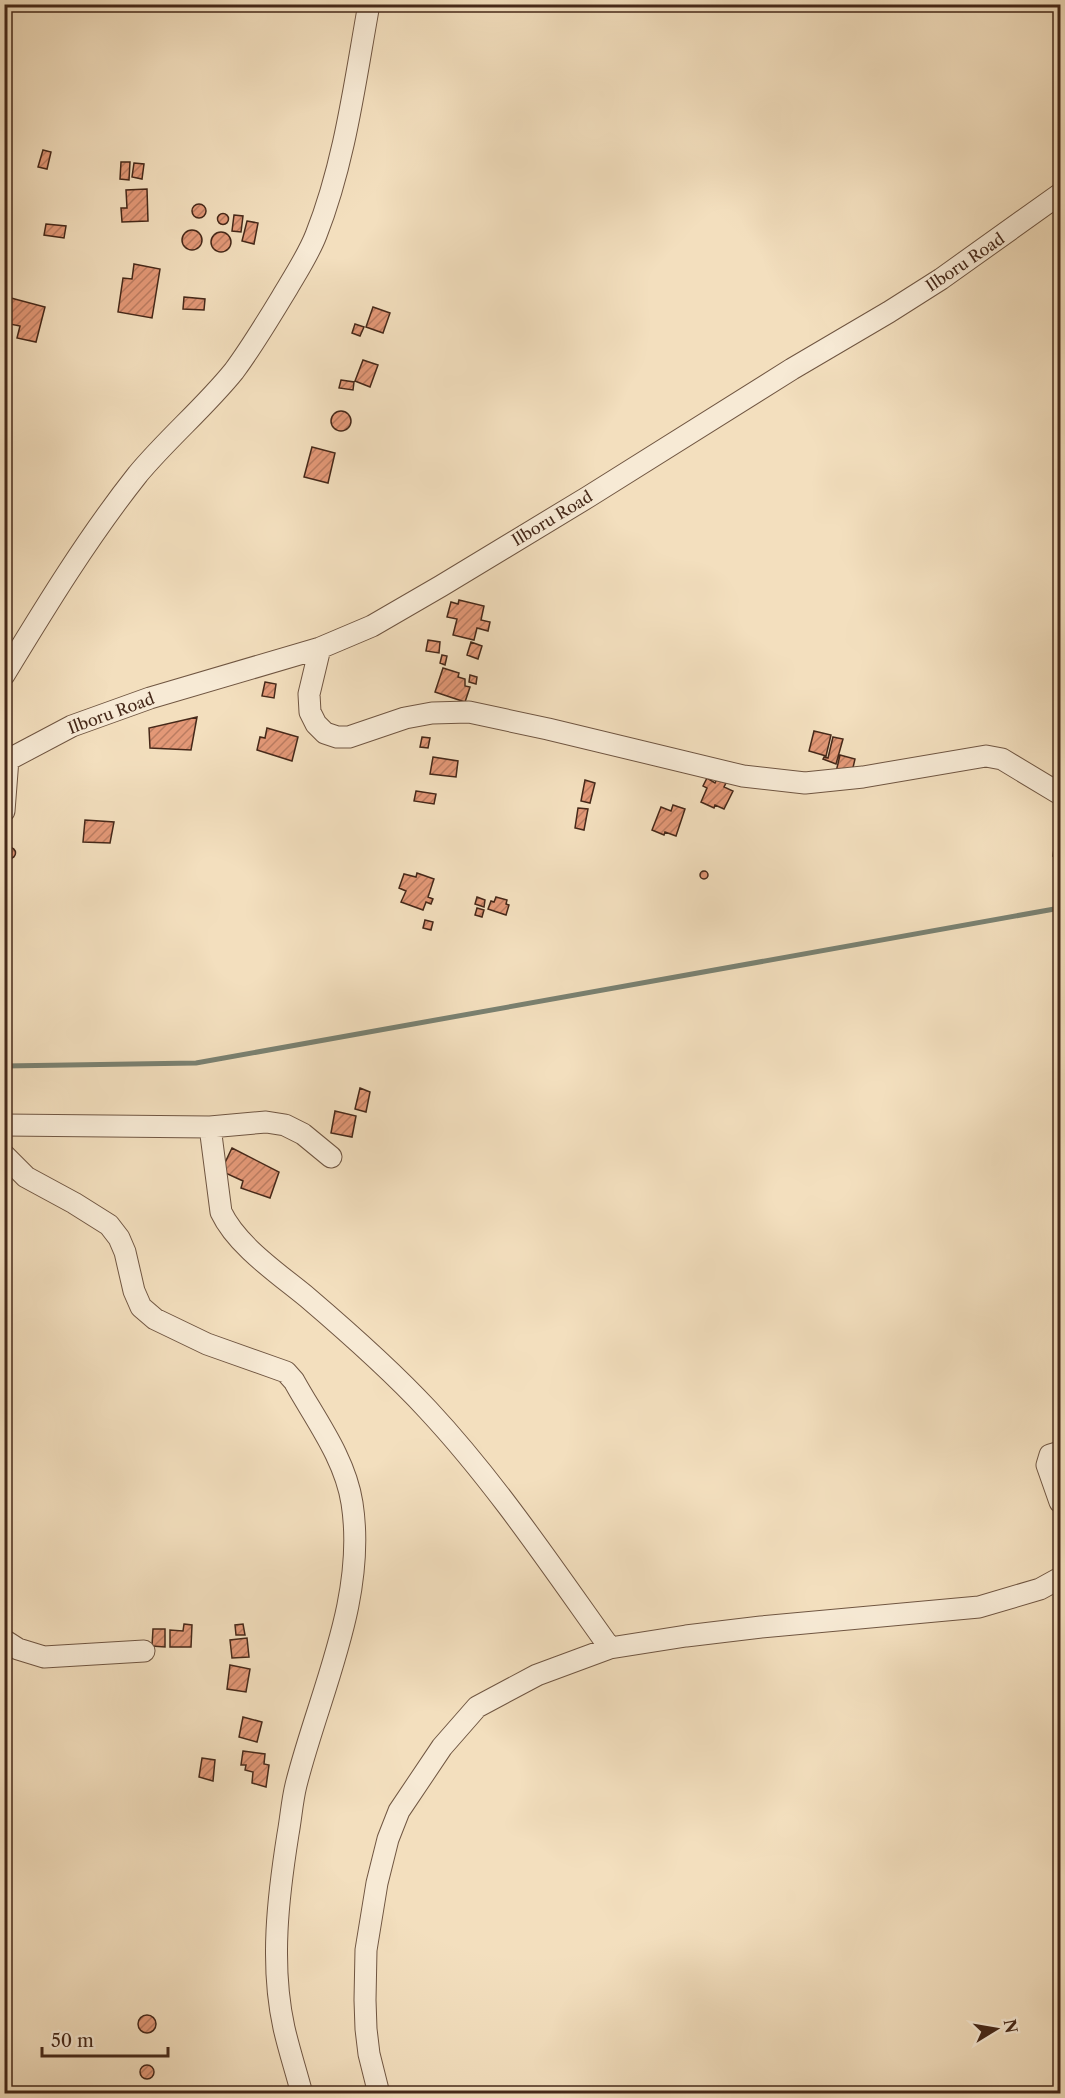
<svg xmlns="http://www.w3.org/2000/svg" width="1065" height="2098" font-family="'Libre Caslon Text',serif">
  <defs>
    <pattern id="building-hatch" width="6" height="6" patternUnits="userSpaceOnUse" patternTransform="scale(1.5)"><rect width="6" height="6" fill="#e39877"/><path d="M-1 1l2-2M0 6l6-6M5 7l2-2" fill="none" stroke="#ba7c61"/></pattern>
  </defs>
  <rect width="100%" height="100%" fill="#f3dfbe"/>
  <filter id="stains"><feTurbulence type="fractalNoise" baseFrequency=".00333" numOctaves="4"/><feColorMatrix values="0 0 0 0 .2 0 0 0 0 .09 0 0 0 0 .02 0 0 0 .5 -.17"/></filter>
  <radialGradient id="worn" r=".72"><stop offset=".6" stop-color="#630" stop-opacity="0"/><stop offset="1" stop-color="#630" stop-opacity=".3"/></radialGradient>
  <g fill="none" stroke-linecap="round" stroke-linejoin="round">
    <!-- stream -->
    <path stroke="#7a8171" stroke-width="5" d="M4,1066l192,-3 864,-155"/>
  </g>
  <!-- building -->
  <path fill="url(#building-hatch)" stroke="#452819" stroke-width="1.5" d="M43,150l8,2 -4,17 -9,-2z
    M121,162h9l-1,18 -9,-1z
    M134,163l10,1 -2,15 -10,-2z
    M147,189l1,32 -26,1 -1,-14h6l-1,-18z
    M192 211a7 7 0 1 1 14 0a7 7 0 1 1-14 0Z
    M217.5 219a5.5 5.5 0 1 1 11 0a5.5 5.5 0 1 1-11 0Z
    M234,215l9,1 -2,16 -9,-1z
    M247,221l11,2 -4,21 -12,-3z
    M46,224l20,2 -2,12 -20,-3z
    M182 240a10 10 0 1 1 20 0a10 10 0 1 1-20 0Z
    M211 242a10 10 0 1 1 20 0a10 10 0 1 1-20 0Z
    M134,264l26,5 -8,49 -34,-6 5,-34 9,1z
    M184,297l21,2 -1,11 -21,-1z
    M11,298l34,9 -9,35 -19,-4 3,-12 -15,-3z
    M373,307l17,6 -7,20 -17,-6z
    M355,324l9,3 -4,9 -8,-3z
    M363,360l15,5 -8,22 -15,-6z
    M341,380l13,2 -1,8 -14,-2z
    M331 421a10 10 0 1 1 20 0a10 10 0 1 1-20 0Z
    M312,447l23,6 -7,30 -24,-6z
    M459,600l25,6 -3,14 9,2 -2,9 -11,-3 -3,12 -21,-5 4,-16 -10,-2 4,-15 7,2z
    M428,640l12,2 -1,11 -13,-2z
    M471,642l11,4 -4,13 -11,-4z
    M442,655l5,1 -2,9 -5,-2z
    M443,668l16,5 -1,4 7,2v7l5,1 -5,15 -30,-10z
    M470,675l7,2 -1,7 -7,-2z
    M265,682l11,2 -2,14 -12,-2z
    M1059,715h1v16h-3z
    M197,717l-6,33 -41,-2 -1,-20z
    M267,728l31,9 -6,24 -35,-11 3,-13 5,1z
    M814,731l17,4 -5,21 -17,-5z
    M422,737l8,1 -2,10 -8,-1z
    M833,737l10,2 -7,25 -13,-5 1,-2 4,1z
    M840,755l15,4 -4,17 -15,-4z
    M433,757l25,4 -2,16 -26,-3z
    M707,778l8,5 2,-4 9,4 -2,4 9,4 -9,18 -9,-4 -1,3 -13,-6 6,-14 -4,-2z
    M585,780l10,3 -5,20 -9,-2z
    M416,791l20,3 -2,10 -20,-3z
    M673,805l12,4 -9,27 -11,-4 -1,3 -12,-5 9,-23 10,4z
    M578,808l10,1 -4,21 -9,-2z
    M85,820l29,2 -4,21 -27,-1z
    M4.5 853a5.5 5.5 0 1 1 11 0a5.5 5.5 0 1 1-11 0Z
    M1054,848l6,2v7l-7,-1z
    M700 875a4 4 0 1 1 8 0a4 4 0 1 1-8 0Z
    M417,873l17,6 -6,18 5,2 -2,5 -5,-2 -3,8 -22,-8 5,-11 -7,-3 5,-14 12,3z
    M477,897l8,3 -1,7 -9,-3z
    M496,897l11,3 -1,4 3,1 -3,10 -18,-6 3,-8 3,1z
    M477,908l7,2 -2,7 -7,-2z
    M425,920l8,2 -2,8 -8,-2z
    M360,1088l10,4 -4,20 -11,-3z
    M335,1111l21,5 -4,21 -21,-4z
    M232,1148l47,24 -9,26 -29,-10 2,-7 -22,-10z
    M184,1624l8,1 -1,22h-21v-17l13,1z
    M243,1624l2,11h-9l-1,-10z
    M153,1629h12v18l-13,-1z
    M247,1638l2,19 -17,1 -2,-18z
    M230,1665l20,4 -4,23 -19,-3z
    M243,1717l19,5 -5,20 -18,-5z
    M243,1751l22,3 -1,10 5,1 -3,22 -14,-4 1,-11 -8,-2 1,-5h-5z
    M202,1758l13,2 -2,21 -14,-4z
    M138 2024a9 9 0 1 1 18 0a9 9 0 1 1-18 0Z
    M140 2072a7 7 0 1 1 14 0a7 7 0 1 1-14 0Z"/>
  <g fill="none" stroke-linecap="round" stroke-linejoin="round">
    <defs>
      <path id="minor" d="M320,648l-11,46 1,18 6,12 9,9 12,4h12l56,-19 27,-5 37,-1 79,17 195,47 62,7 58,-6 123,-21 16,3 58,35
        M4,675c42,-69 84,-138 134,-201 30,-36 67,-67 96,-103 20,-27 37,-56 54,-84 10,-17 21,-34 28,-52 29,-73 39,-154 53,-231
        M4,762l68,-36 78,-28 170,-50 52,-22 69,-40 147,-89 204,-128 97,-57 52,-33 119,-85
        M4,811l4,-52
        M4,1125l206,2 56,-5 19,3 18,9 28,23
        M210,1127l11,85c16,34 58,62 87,86 41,35 83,72 120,112 68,73 124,157 182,238
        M4,1155l22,22 48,26 35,22 10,13 6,14 9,39 7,16 14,12 52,25 79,28 8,9c21,38 51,77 58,122 15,96 -33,190 -56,282 -4,16 -5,33 -8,49 -10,63 -18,131 -4,194 5,22 12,43 18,66
        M1060,1452l-10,3 -3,10 13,37
        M4,1640l14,9 26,8 100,-6
        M379,2094l-10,-40 -3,-25 -1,-29 1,-50 11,-67 11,-44 11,-28 43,-64 35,-40 60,-32 73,-27 76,-12 75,-9 218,-20 61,-18 20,-11"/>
    </defs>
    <!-- minor casing -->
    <use href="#minor" stroke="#705642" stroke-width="23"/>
    <!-- minor -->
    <use href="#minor" stroke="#f7ead5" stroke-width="21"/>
  </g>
  <g text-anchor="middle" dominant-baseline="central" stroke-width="4.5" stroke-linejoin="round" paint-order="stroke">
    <!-- street labels -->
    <g font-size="16" fill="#452819" stroke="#f7ead5">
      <text transform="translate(965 262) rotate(-34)">Ilboru Road</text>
      <text transform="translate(552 518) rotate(-31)">Ilboru Road</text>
      <text transform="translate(111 713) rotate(-20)">Ilboru Road</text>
    </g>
  </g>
  <!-- margin -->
  <rect width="1065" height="2098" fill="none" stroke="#f3dfbe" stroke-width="24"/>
  <rect x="6" y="6" width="1053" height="2086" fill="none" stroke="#452819" stroke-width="3"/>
  <rect x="12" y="12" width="1041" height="2074" fill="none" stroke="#452819" stroke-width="1.5"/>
  <!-- north arrow -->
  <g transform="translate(996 2029) rotate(79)" stroke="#f7ead5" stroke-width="4.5" paint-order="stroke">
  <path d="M0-4.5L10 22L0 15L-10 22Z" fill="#452819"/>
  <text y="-9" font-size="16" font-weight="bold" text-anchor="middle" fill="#452819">N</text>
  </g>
  <!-- scale -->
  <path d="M42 2047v9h126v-9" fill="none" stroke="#452819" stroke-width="3"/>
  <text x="51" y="2047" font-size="18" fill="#452819" stroke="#f7ead5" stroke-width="4.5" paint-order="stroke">50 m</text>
  <rect width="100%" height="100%" filter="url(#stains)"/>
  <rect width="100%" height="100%" fill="url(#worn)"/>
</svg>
